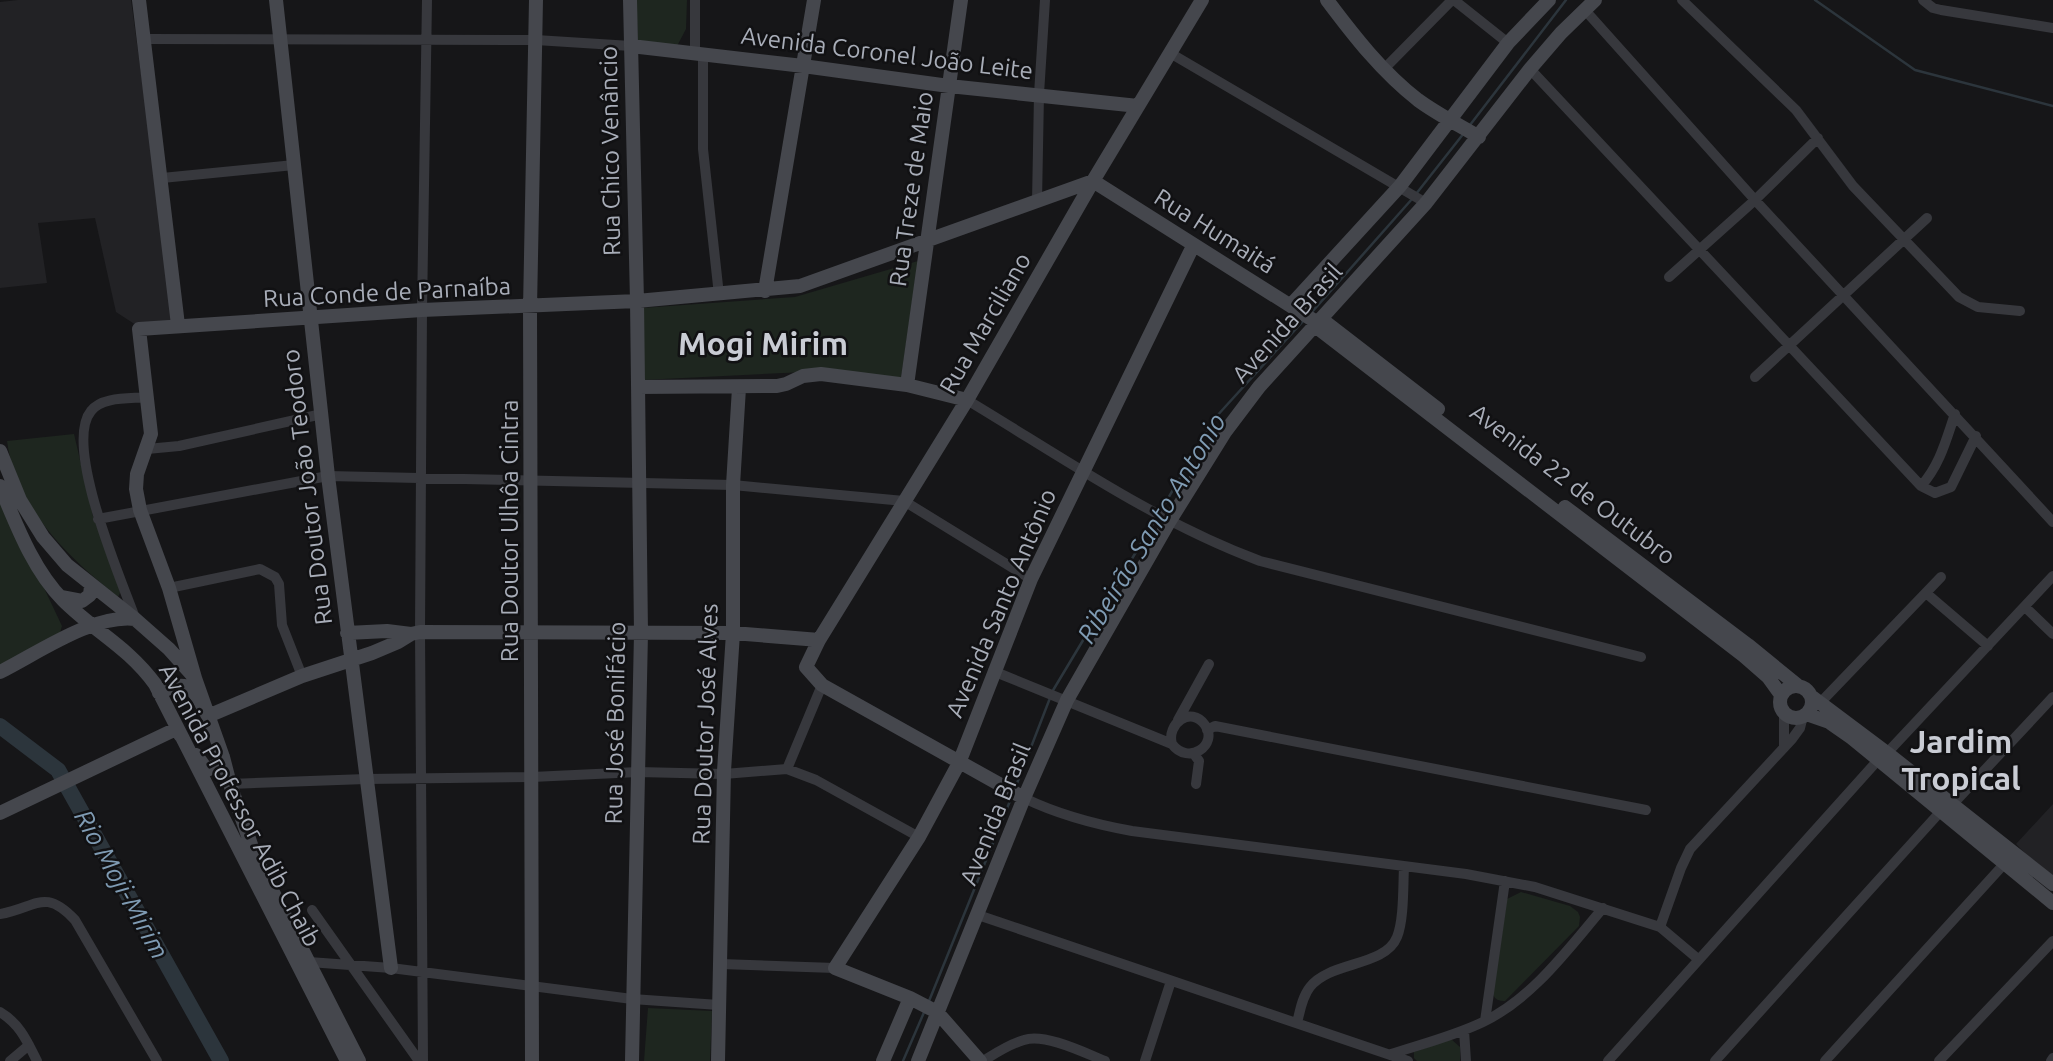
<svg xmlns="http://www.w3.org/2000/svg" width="2053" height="1061" font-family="Ubuntu,sans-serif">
  <rect width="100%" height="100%" fill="#161618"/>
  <!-- built -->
  <path fill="#222225" d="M18,0h113l44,322 -39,3 -20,-13 -21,-94 -57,5 9,60 -47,5v-286z
    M2053,804v74l-10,-6 -27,-28z"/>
  <!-- green -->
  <path fill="#1e261f" d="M636,0h51l-1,29 -10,19 -38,-7z
    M918,261l-17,117 -96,-6 -162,8 -1,-72 153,-11z
    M74,434l19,82 28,75 -3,6c-50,-40 -102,-89 -111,-156z
    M0,495l62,131 -3,10 -59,30z
    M1521,892l49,14 8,6 2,5 -1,9 -74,75c-6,0 -10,-1 -12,-7l14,-95z
    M648,1008l64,3 -2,50h-66z
    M1451,1039l9,8v14h-43l-3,-3v-6z"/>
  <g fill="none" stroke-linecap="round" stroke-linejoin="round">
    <!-- stream -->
    <path stroke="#2c353c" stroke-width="2.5" d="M1815,0l100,70 138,36
      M1470,125l96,-125
      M1416,194l48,-61
      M1312,312l100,-113
      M1160,512l55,-94 90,-99
      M1052,692l105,-175
      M1016,786l34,-88
      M929,1001l83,-205
      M903,1061l22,-51"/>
    <!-- river -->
    <path stroke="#2c353c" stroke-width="16" d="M0,726l58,44 163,291"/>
    <!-- street -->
    <path stroke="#37383d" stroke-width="10" d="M1454,0l54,43
      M1682,0l114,110 57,76 106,111 19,10 42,4
      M1923,0l10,8 8,2 112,18
      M1584,9l171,191 298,322
      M145,39l391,1 95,6
      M695,53v-53
      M1170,53l256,150
      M703,54v95l16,146
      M1384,69l68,-69
      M1530,69l391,417 14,7 16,-6 25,-51
      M162,178l132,-13
      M1037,202l2,-108 6,-94
      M1669,277l86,-77 63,-62
      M1755,377l172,-159
      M967,400c95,57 188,122 293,161l381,96
      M147,449l32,-3 143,-32
      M1921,486c19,-21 25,-46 34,-72
      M98,519l230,-43 405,9 171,16 127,78
      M169,588l91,-19 15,8 4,7 3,41 20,51
      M1926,593l62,53
      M2025,607l28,27
      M135,618c-14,-39 -72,-173 -44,-207 11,-15 41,-12 57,-14
      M993,671l179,73c16,22 47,1 33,-19 -14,-20 -39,-1 -33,19
      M1820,703l121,-126
      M1178,720l31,-56
      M1207,730l8,-4 431,84
      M1784,747v-34
      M1887,753l166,-177
      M1194,754l5,7 -3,23
      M787,769l35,-84
      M230,784l136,-5 166,-2 106,-5 86,2 63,-5 29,11 103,57
      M1024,798c35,17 69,26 108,33l334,43 69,13 125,40 38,32
      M1952,805l101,-108
      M312,910l107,151
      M0,914c36,-6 44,-27 75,6l82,141
      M978,915l430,146
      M1660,927l21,-59 9,-19 102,-110 8,-11 3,-12
      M309,962l82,6 241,31 87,6
      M721,964l114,4
      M0,1012c20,12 27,29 37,49
      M1485,1021l20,-140
      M1297,1023c3,-12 5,-26 13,-36 20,-26 75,-20 87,-50 7,-17 6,-50 7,-70
      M1464,1030l2,31
      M1391,1054c31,-10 63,-18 92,-32 50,-24 85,-73 120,-114
      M10,1061l19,-16
      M423,1061l-3,-429 2,-322 5,-310
      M983,1061c13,-8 26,-17 41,-21 21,-7 61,13 81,21
      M1145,1061l26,-80
      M1608,1061l271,-302
      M1715,1061l226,-250
      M1825,1061l180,-198
      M1939,1061l114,-120
      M2051,1061l2,-3"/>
    <!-- secondary -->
    <path stroke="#45474d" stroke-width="14" d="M139,0l39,325
      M276,0l52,476 63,492
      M630,0l7,301 4,332 -9,428
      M1327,0c27,36 55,72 91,100 19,14 41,25 61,37
      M631,46l172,20 146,20 189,20
      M765,291l49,-291
      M1291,305l109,-119 108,-143 41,-43
      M1324,321l114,88
      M907,385l54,-385
      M638,387l139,-1 9,-2 17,-8 18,-2 86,11 60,15
      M0,451l20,49 23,37 24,28 68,54 34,30 26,29 28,79 7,27 26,75 103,202
      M0,486c16,38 33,84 63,114 32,32 64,46 92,84l192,377
      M1565,507l183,138 49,40
      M61,597l21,4 8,-6 1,-9
      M347,633l40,-2 24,3
      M0,672c38,-19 93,-58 135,-53
      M195,678l-26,-90 -29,-78 -4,-21 1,-15 14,-40 -12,-105 283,-19 215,-9 163,-15 293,-105 220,139 2,6 429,330 24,21 13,18
      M1780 702a16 16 0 1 1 32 0a16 16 0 1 1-32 0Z
      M159,693c32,-17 35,-3 49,23l94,-40 70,-23 26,-11 13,-8 9,-2 313,1 86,7
      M1811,696l76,57 166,131
      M1806,714l23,8 23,16 201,165
      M196,755l11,15 10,-5 6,-8
      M1024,798l-202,-113 -16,-18 13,-27 148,-240 126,-219 109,-181
      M0,813l176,-84 5,7
      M532,1061l-2,-753 6,-308
      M718,1061l6,-290 9,-138v-148l6,-97
      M883,1061l27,-63
      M918,1061l106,-263 43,-98 102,-178 56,-90 34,-45 167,-184 104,-134 31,-36 34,-33
      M980,1061l-43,-49 -27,-14 -75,-30 84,-131 40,-74 72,-184 162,-333"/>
  </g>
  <g text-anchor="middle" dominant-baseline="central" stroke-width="5" stroke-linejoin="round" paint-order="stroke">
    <!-- street labels -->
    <g font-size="24" fill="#a8adb8" stroke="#111113">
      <text transform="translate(887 53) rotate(7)">Avenida Coronel João Leite</text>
      <text transform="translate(610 151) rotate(-91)">Rua Chico Venâncio</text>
      <text transform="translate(911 189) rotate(-82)">Rua Treze de Maio</text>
      <text transform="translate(1215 231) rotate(32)">Rua Humaitá</text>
      <text transform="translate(387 292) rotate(-3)">Rua Conde de Parnaíba</text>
      <text transform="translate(985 323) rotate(-60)">Rua Marciliano</text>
      <text transform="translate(1287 323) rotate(-48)">Avenida Brasil</text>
      <text transform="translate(1573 484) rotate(37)">Avenida 22 de Outubro</text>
      <text transform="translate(307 487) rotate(-97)">Rua Doutor João Teodoro</text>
      <text transform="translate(509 531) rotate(-90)">Rua Doutor Ulhôa Cintra</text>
      <text transform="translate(1001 603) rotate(-67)">Avenida Santo Antônio</text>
      <text transform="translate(615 723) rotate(-89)">Rua José Bonifácio</text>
      <text transform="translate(705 724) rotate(-88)">Rua Doutor José Alves</text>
      <text transform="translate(240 805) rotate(62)">Avenida Professor Adib Chaib</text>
      <text transform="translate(995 814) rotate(-68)">Avenida Brasil</text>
    </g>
    <!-- water labels -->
    <g font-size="26" font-style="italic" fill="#7f9bb3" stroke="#111113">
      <text transform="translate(1151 528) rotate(-59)">Ribeirão Santo Antonio</text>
      <text transform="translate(122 884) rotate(61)">Rio Moji-Mirim</text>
    </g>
    <!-- district labels -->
    <g font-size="32" font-weight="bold" fill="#c9ccd4" stroke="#111113">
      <text x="763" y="343">Mogi Mirim</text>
      <text x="1961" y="741">Jardim<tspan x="1961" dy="37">Tropical</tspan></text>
    </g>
  </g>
</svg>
